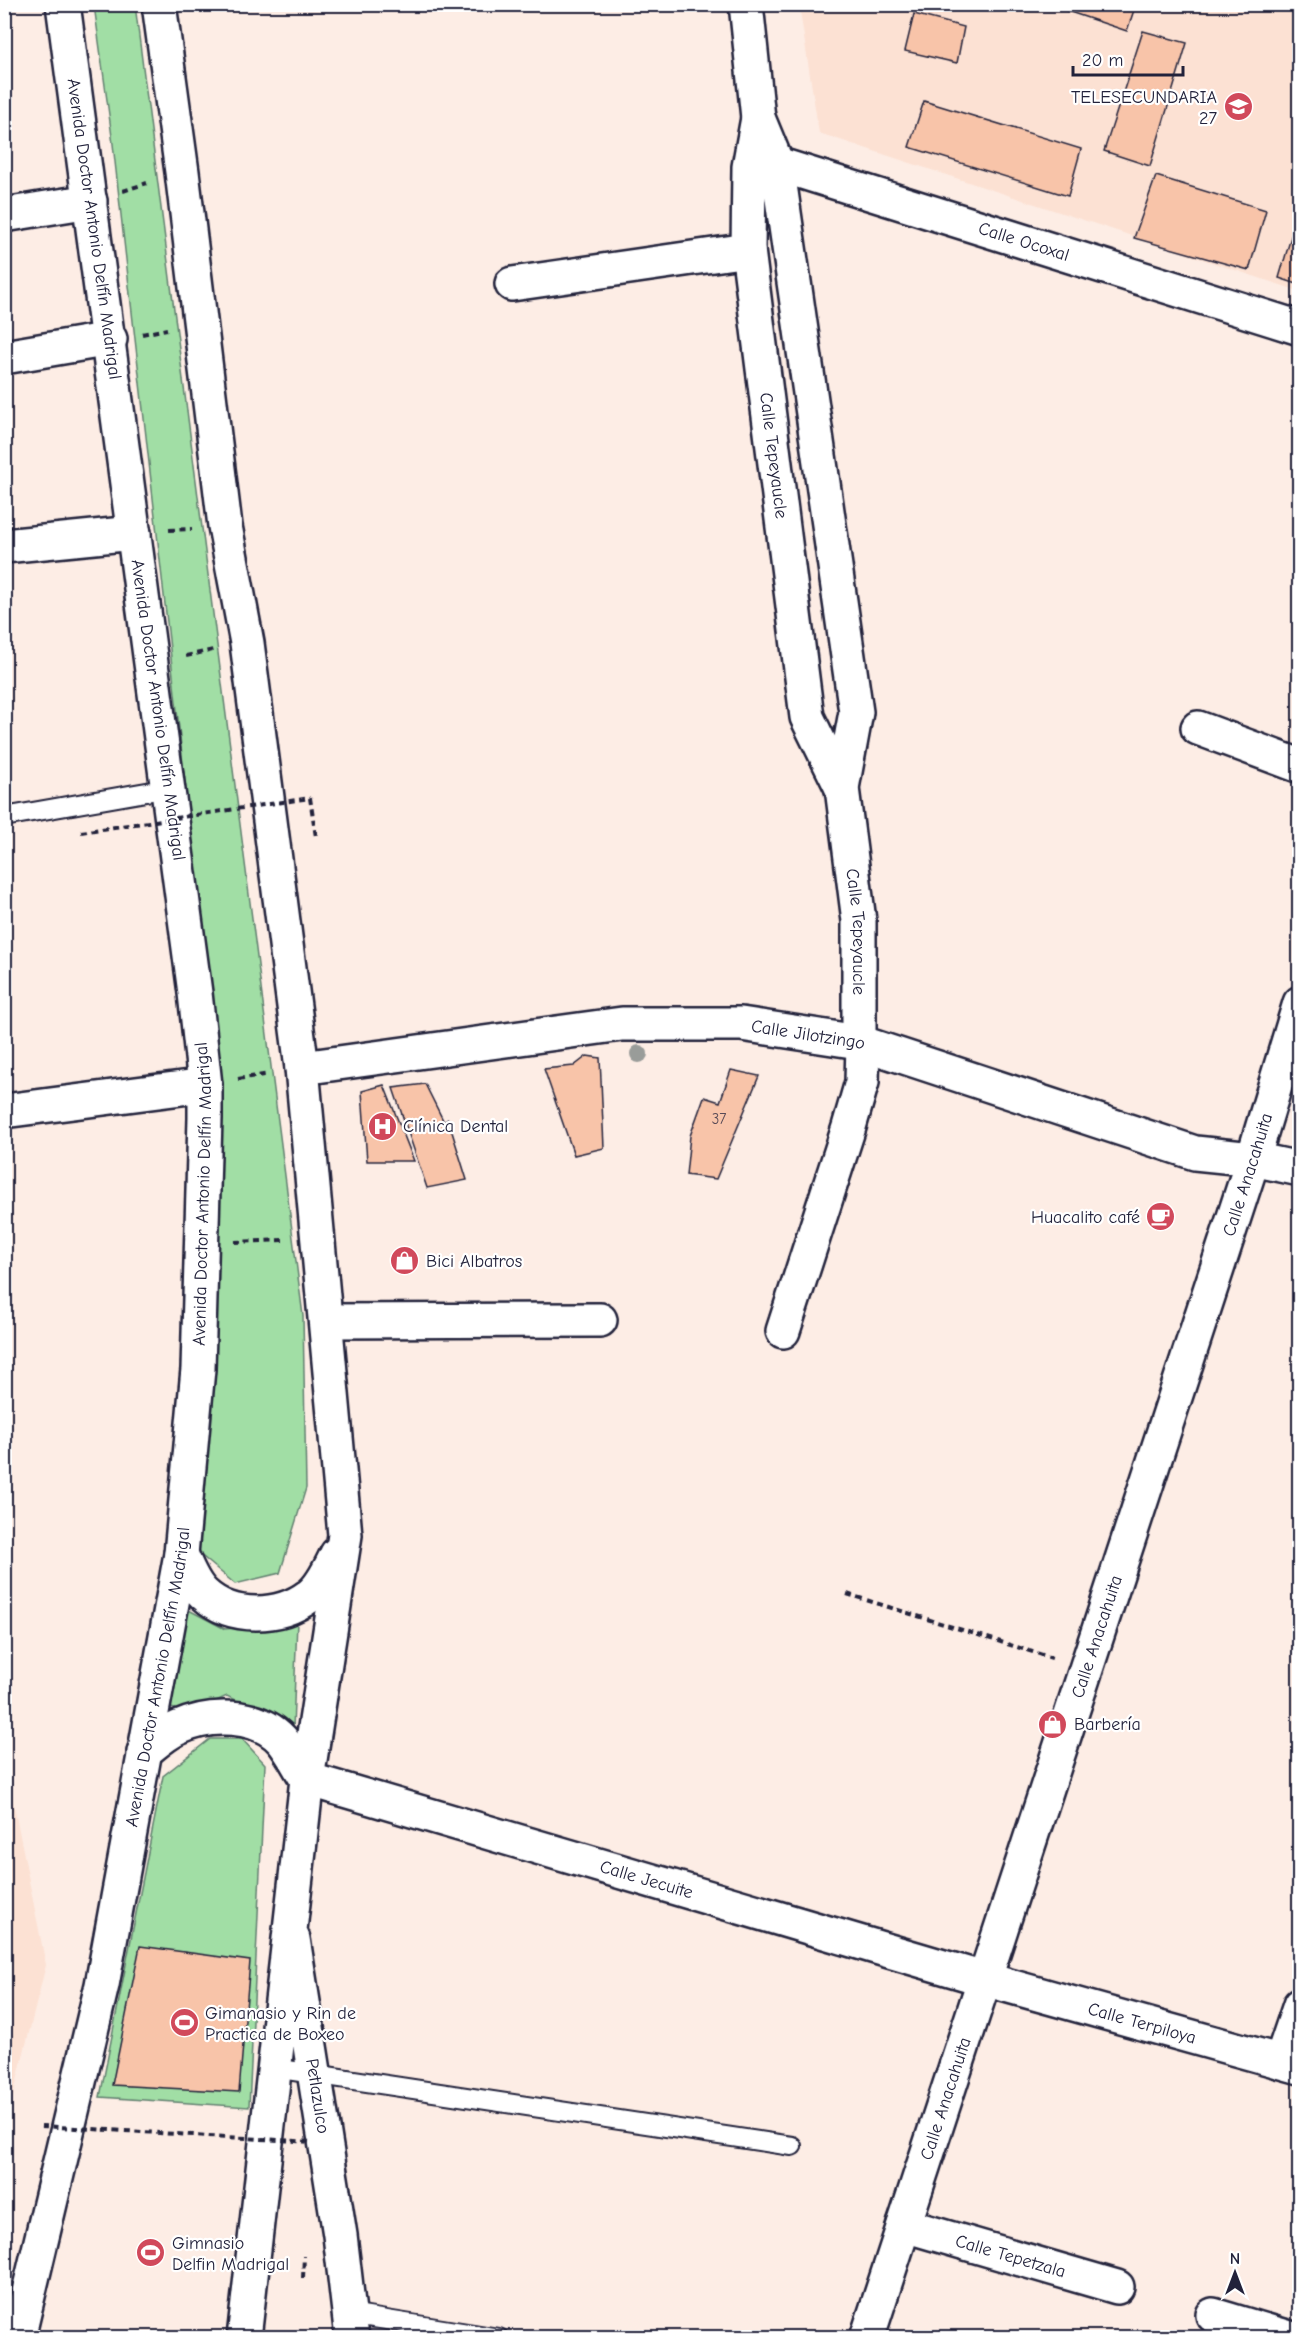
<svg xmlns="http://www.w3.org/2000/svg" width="1304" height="2342" font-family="'Comic Neue',sans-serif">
  <rect width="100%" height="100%" fill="#fdede5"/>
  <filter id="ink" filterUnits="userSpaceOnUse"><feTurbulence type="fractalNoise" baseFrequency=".0167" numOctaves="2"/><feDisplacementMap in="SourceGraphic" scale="12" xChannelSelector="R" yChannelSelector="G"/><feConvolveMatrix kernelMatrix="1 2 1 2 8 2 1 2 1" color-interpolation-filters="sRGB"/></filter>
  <g filter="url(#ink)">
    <!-- built -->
    <path fill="#fce1d3" d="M799,5h500v286l-480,-158z
      M5,1761l41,204 -41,163h-1z"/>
    <!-- green -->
    <path fill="#a1dea5" stroke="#628070" stroke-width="1.5" d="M94,5h41l168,1311 3,172 -26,85 -45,11 -38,-32 19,-496 -103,-912z
      M183,1607l42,22 72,-8 -4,108 -66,-33 -36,16 -26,-5z
      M210,1739h32l23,25 -16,343 -149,-10 63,-321z"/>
    <!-- building -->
    <path fill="#f8c4a9" stroke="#22223b" stroke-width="1.5" d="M1046,4h90l-9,27z
      M914,14l50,13 -7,36 -52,-12z
      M1143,31l44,12 -37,123 -46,-15z
      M924,101l157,48 -13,47 -159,-49z
      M1156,176l110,34 -17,60 -115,-32z
      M1300,206v79l-21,-7z
      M587,1056l13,2 4,90 -30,7 -30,-86 30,-3z
      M731,1070l28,6 -43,103 -30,-4 4,-39 14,-39 16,5z
      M425,1084l19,38 4,-3 19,61 -40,8 -34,-100z
      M384,1085l30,76h-47l-5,-70z
      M140,1946l110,15 -11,131 -127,-7z"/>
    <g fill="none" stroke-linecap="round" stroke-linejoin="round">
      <defs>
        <path id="service" d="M4,817l165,-29
          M274,2068l518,78
          M349,2314l150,24"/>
        <g id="minor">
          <path id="s1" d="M746,4l12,114 19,46 79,548 -14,76 17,133v121"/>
          <path id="s2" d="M758,118l-9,49 -1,83 59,467 35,71"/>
          <path id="s3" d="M756,167l21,-3 523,164"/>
          <path d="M4,215l86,-14"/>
          <path d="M512,284l236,-34"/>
          <path d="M4,357l106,-18"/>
          <path d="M4,546l130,-13"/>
          <path d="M1198,728l102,38"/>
          <path id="s4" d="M302,1068l320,-44h119l118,18 336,111 58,6 47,10"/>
          <path d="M4,1111l201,-26"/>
          <path d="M326,1321l274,-1"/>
          <path d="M783,1331l66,-204 13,-45 1,-39"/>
          <path id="s5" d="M307,1779l677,200 316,88"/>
          <path id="s6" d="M293,1939l47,296 12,103"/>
          <path d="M1281,2061l19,-56"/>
          <path id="s7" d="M904,2225l213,62"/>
          <path d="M1213,2315l77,23"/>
          <path id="s8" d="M867,2338l386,-1179 47,-156"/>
        </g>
        <g id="secondary">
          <path d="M159,4l23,168 43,354 22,117 55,425 43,467 -38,244 -63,559"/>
          <path d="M181,1554c6,14 12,30 23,40 28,26 76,24 105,2 13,-9 21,-28 28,-42"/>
          <path d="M144,1752c10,-8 22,-19 34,-24 32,-15 79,-15 104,12 10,12 17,27 25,39"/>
          <path id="s9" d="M18,2338l84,-353 79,-431 17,-185 7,-251v-33l-10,-92 -132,-989"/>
        </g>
      </defs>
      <!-- service casing -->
      <use href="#service" stroke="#22223b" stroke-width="22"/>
      <!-- minor casing -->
      <use href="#minor" stroke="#22223b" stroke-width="38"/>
      <!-- secondary casing -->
      <use href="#secondary" stroke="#22223b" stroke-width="38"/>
      <!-- path -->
      <path stroke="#22223b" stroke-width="4" stroke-dasharray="6 4.5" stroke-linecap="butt" d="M123,191l24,-8
        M142,334l25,-5
        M169,530l23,-1
        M186,656l27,-6
        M310,798l6,39
        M238,1079l31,-5
        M235,1242l49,-2
        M847,1594l205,64
        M303,2278l1,-22"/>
      <!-- service -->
      <use href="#service" stroke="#fff" stroke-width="18"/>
      <!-- minor -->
      <use href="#minor" stroke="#fff" stroke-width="33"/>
      <!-- secondary -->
      <use href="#secondary" stroke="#fff" stroke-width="33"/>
      <!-- path-bridge -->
      <path stroke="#22223b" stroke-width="4" stroke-dasharray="6 4.5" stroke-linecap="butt" d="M81,832l229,-34
        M41,2126l271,16"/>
    </g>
    <!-- trees -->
    <circle fill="#999c99" cx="639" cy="1054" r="9"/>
  </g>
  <!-- icons -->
  <defs>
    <symbol id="school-disc" viewBox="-11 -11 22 22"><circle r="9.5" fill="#d1495b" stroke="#fff"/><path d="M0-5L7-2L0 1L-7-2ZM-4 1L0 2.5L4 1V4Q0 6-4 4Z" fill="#fff"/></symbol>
    <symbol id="hospital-disc" viewBox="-11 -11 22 22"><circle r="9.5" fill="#d1495b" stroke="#fff"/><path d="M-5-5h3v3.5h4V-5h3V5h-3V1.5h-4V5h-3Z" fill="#fff"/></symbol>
    <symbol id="cafe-disc" viewBox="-11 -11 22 22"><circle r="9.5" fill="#d1495b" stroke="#fff"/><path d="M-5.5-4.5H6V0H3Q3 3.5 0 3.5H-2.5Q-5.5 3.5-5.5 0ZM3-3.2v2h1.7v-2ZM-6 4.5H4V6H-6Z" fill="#fff"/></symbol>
    <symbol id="shop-disc" viewBox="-11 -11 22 22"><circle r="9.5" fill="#d1495b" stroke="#fff"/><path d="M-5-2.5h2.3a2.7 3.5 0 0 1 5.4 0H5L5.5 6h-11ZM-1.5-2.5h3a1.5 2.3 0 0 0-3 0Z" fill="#fff"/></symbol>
    <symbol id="stadium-disc" viewBox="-11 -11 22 22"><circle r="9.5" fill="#d1495b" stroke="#fff"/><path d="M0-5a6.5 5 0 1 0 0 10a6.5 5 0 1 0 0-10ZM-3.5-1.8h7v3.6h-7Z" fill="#fff"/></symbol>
  </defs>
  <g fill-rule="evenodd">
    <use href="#school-disc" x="1222" y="90" width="33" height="33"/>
    <use href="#hospital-disc" x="366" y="1110" width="33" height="33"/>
    <use href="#cafe-disc" x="1144" y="1200" width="33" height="33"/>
    <use href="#shop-disc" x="388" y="1244" width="33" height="33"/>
    <use href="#shop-disc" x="1036" y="1708" width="33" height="33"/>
    <use href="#stadium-disc" x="168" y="2006" width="33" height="33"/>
    <use href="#stadium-disc" x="134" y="2236" width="33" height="33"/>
  </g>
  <g text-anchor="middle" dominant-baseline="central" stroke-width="4.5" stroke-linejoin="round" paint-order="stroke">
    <!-- number labels -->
    <g font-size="15" fill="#584a56">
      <text x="719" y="1119">37</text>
    </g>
    <!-- poi labels -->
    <g font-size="18" fill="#22223b" stroke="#fff" text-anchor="start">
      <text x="1217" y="97" text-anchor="end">TELESECUNDARIA<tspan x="1217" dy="21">27</tspan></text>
      <text x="403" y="1126">Clínica Dental</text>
      <text x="1140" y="1217" text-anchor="end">Huacalito café</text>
      <text x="426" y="1261">Bici Albatros</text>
      <text x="1074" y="1724">Barbería</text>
      <text x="205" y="2013">Gimanasio y Rin de<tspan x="205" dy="21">Practica de Boxeo</tspan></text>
      <text x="172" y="2243">Gimnasio<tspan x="172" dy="21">Delfin Madrigal</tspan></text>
    </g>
    <!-- street labels -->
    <g font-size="18" fill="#22223b" stroke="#fff">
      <text transform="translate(94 229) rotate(82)">Avenida Doctor Antonio Delfín Madrigal</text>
      <text stroke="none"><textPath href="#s3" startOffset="280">Calle Ocoxal</textPath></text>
      <text stroke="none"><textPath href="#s2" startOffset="340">Calle Tepeyaucle</textPath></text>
      <text transform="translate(158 710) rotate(82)">Avenida Doctor Antonio Delfín Madrigal</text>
      <text stroke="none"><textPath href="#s1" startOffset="940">Calle Tepeyaucle</textPath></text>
      <text stroke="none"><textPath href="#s4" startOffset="510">Calle Jilotzingo</textPath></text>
      <text stroke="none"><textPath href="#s8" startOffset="1224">Calle Anacahuita</textPath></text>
      <text stroke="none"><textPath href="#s9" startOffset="1162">Avenida Doctor Antonio Delfín Madrigal</textPath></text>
      <text stroke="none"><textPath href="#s8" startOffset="738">Calle Anacahuita</textPath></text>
      <text stroke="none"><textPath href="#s9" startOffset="676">Avenida Doctor Antonio Delfín Madrigal</textPath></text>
      <text stroke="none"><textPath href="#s5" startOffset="354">Calle Jecuite</textPath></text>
      <text stroke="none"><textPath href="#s5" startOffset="870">Calle Terpiloya</textPath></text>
      <text stroke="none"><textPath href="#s6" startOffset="159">Petlazulco</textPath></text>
      <text stroke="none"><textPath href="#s8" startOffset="252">Calle Anacahuita</textPath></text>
      <text stroke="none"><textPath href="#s7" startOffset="111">Calle Tepetzala</textPath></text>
    </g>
  </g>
  <!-- margin -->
  <rect width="1304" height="2342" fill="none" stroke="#fff" stroke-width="24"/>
  <rect x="12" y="12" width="1280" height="2318" fill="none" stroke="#22223b" stroke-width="2" filter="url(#ink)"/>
  <!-- north arrow -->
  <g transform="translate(1235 2273)" stroke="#ffffff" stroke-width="4.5" paint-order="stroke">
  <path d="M0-4.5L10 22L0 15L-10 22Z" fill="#22223b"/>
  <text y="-9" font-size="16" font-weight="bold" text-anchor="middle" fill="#22223b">N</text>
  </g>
  <!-- scale -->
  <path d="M1073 66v9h110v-9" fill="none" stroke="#22223b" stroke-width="3"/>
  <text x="1082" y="66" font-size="18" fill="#22223b" stroke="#ffffff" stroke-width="4.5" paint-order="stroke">20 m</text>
</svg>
